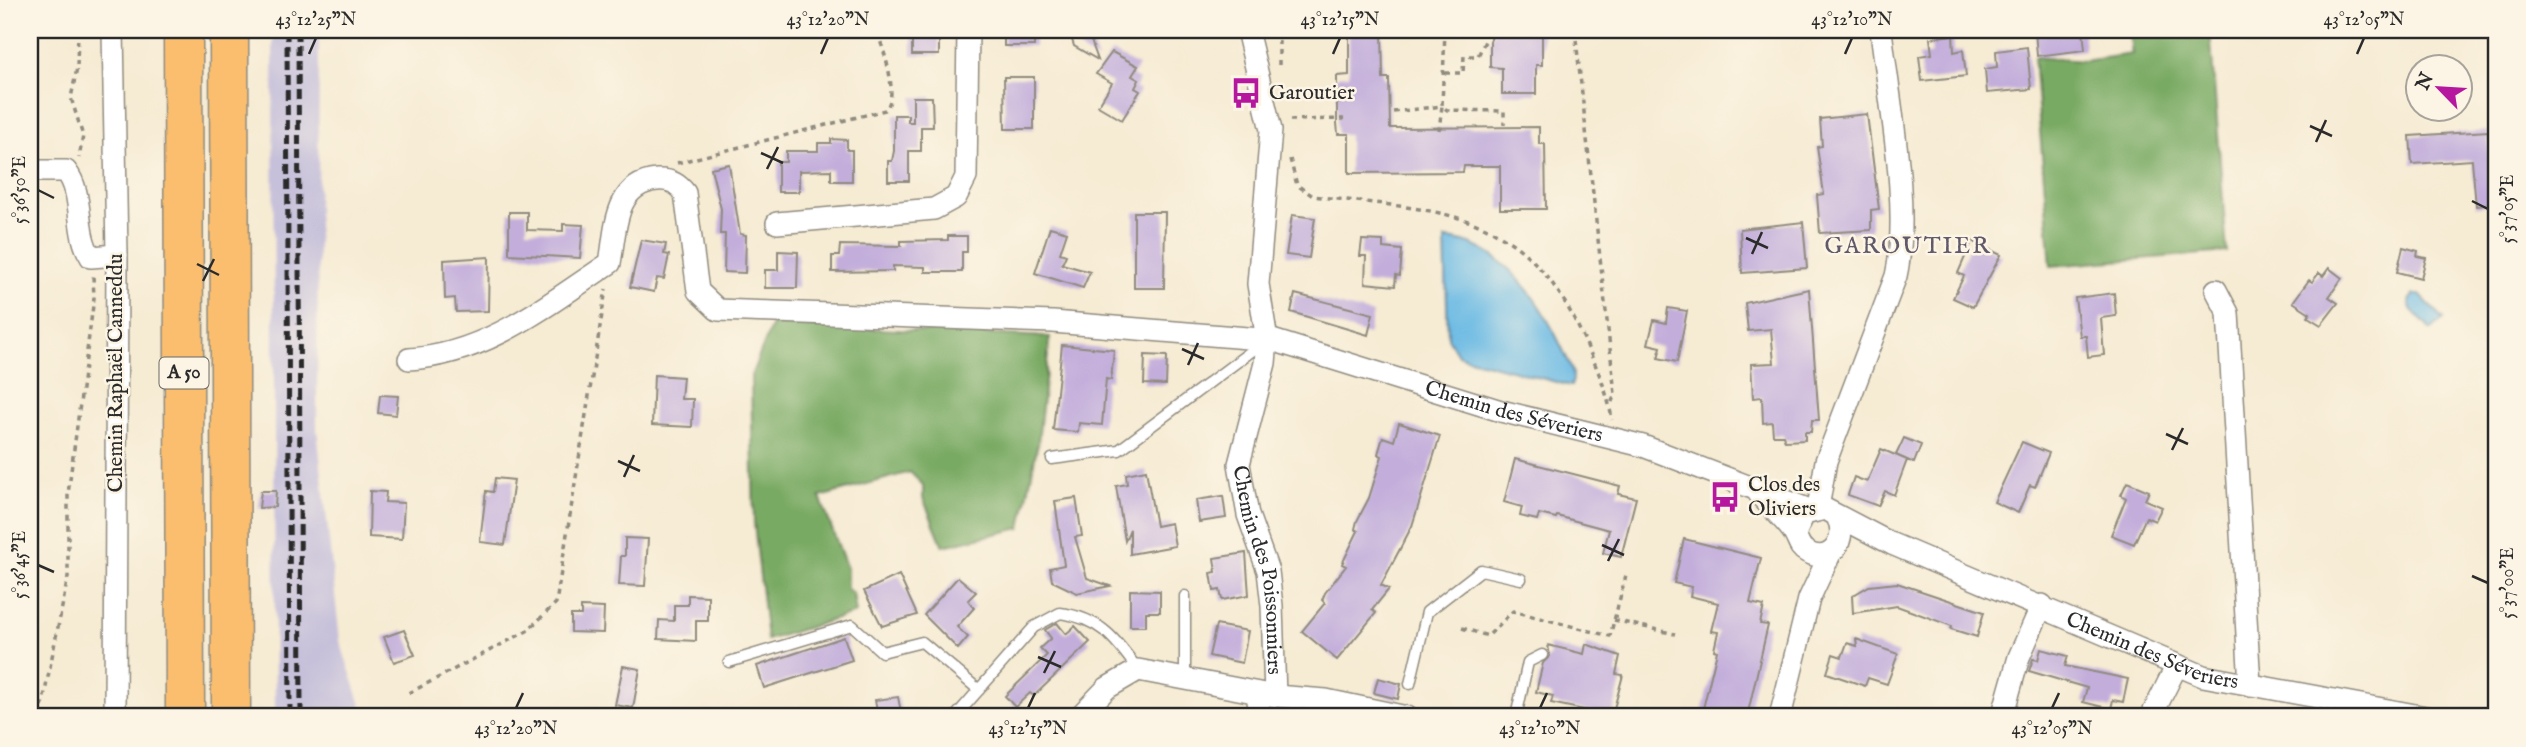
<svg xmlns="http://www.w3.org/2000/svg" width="2526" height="747" font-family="'IM FELL English',serif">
  <rect width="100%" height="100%" fill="#fcf5e5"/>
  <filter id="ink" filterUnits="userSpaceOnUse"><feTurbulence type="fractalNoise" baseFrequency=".0143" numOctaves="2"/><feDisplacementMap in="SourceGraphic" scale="14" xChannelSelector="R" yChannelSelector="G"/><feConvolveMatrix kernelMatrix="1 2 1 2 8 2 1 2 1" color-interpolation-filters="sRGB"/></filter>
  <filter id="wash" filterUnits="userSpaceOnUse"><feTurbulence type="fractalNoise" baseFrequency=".00686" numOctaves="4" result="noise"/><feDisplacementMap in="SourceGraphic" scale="28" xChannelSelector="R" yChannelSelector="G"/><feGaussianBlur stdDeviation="1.57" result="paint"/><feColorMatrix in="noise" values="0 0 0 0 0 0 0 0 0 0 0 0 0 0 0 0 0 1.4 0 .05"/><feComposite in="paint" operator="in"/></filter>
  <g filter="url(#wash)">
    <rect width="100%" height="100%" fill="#f6ebd3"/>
    <!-- industrial -->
    <path fill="#c6c0da" d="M273,30h46l-2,399 23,212 25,76h-90z"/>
    <!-- forest -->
    <path fill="#79aa64" stroke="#526a48" stroke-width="2" d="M2129,30h81l17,222 -176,14 -17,-209 50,4 48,-7z
      M772,324l278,13 -12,105 -17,86 -78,18 -20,-48v-13l-13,-13 -90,25 27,72v20l6,4 3,20 -89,27 -13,-117 -3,-147z"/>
    <!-- water -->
    <path fill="#6abae4" stroke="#4a7288" stroke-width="2" d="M1445,239c58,3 97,65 118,111 5,12 14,23 8,36l-105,-28 -8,-3 -10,-17z
      M2413,295h7l23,24 -12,11 -20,-21 -2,-8z"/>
    <g id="blocks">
      <!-- building -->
      <path fill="#c3aedb" d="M912,30h27v25h-27z
        M1004,30h30v16h-30z
        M1069,30h18l11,30 -24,-14z
        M1349,30h33l1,48h6l1,50 149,-1v17h6l1,65h-46v-43h-36l-1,6 -114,1v-39h-11l-1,-11v-47l12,-1z
        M1495,30h47v35h-6v29h-34v-26l-12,-1v-26z
        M2035,30h48l2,20 -48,6z
        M1953,35l1,17 9,-2 3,26 -44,5 -3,-25 13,-2 -2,-16z
        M2027,47l4,42 -44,4 -2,-24 12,-2 -1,-16z
        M1112,52l26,14 -6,10 7,4 -4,8 5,3 -18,29 -24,-14 14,-23 -16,-9z
        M1004,77h30v52h-29z
        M913,97h19l1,30h-12v24h-12v30h-21v-20h4l2,-10v-36h14v7h5z
        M1867,114l12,95 -8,1v20l-51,3 -3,-38 7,-1 -7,-47 5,-1 -2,-27z
        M2488,131l2,28 6,-1v46l-20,2 -4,-46 -60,4 -2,-28z
        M831,139l16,1v10h5v31h-21v-11l-32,1v21h-21v-30h8v-11h32v-8h13z
        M729,164l11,70 6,1 -1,38 -21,-1 1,-38h-5l1,-25 -10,-41z
        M509,212h18v18l36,1v-7l20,1 -3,33 -71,-4z
        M1134,212h31l-1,76h-30z
        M1292,215l23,3 -6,40 -23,-3z
        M1803,222l4,46 -65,5 -2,-44z
        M1050,227l17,5 -7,21 6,2 -4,9 28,8 -7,16 -48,-15z
        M948,236h19v16h-5v20h-37v-5l-32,-1v5l-61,1v-16h7l1,-11 61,1v-5l47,-1z
        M641,240l25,4 -2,10 5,1 -5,24 -7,-1 -3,14 -24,-5z
        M1362,240l21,1v7l19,2 -2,26 -4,-1 -1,11 -30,-3 1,-27h-6z
        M1972,241l29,14 -28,52 -20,-9 11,-22 -6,-3z
        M2403,247l15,4 -1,5 9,2 -5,20 -24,-6z
        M778,251l20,1 -1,36h-32v-18h13z
        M489,257l-1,54 -32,1 -1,-14 -10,1 -1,-39z
        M2329,268l13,10 -13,19 9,6 -17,22 -13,-8 2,-4 -17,-11 16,-22 3,2 7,-9 4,3z
        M1809,289l10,131h-7l-1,12h-6v8l-20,1 -2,-6h-10l-1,-13 -9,1 -1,-26 -9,1 -2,-34 23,-1 -3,-34 -23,2 -3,-28z
        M2114,293l2,23 -15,2 3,37 -16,2 -2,-21h-6l-5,-38z
        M1295,294l78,20 -5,21 -77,-23z
        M1668,308l19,3 -10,51 -19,-4 3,-11 -13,-3 6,-24 12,3z
        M1062,345l52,5 -3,30 -5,-1 -4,46 -23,-2 -1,9 -25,-2z
        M1145,355l22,1 -1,29 -22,-1z
        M654,375l29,2 -2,22h12l-1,28 -40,-2z
        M380,395l18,1 -2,19 -18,-2z
        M1399,423l41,13 -28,90 -31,59 8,4 -17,21 4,3 -39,47 -35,-29 23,-28 -3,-3 3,-7 21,-27 -4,-2 16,-33 -3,-2 2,-8 12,-23 13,-42 -4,-2 5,-17 11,4z
        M1904,438l17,7 -7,18 -18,-8z
        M2022,442l27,11 -14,34 -5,-2 -12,28 -24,-11z
        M1881,449l26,11 -13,35 -9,-4 -7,15 -30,-11 6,-18 13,5z
        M1515,459l105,27 -2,8 18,4 -15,59 -18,-4 6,-23 -52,-14 -1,2 -17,-4 -2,6 -17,-4 2,-9 -18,-5z
        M1146,470l10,56 15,-3 4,23 -45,8v-25l-5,12 -9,-55 11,-2 -1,-10z
        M495,478l19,2 -9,65 -25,-3 6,-51 7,1z
        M2127,482l22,9 -4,9 17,7 -7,14 -9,-4 -12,27 -23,-9 15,-37 -5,-3z
        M261,491h15l-1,16 -16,1z
        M370,491l16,1 -1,10 19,1 -2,36 -33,-2z
        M1223,496l3,22 -27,4 -3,-22z
        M1076,498l6,38 -7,1 12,41 23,8 -33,7 -25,-12 -2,-13 14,-3 -9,-64z
        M625,538l23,1 -3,47 -26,-1 2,-29h4z
        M1684,539l77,19 -11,45 14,3 -4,18 8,1 -21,92h-46l16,-66 -3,-1 4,-18 -7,-1 7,-28 -28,-7 2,-9 -18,-4z
        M1246,553l3,42 -27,5 -2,-10 -6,1 -3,-18 5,-1 -2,-14z
        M899,575l18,40 -35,11 -18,-35z
        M958,577l18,15 -8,8 6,8 -17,19 11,10 -10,12 -34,-34z
        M1897,583l87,29 -7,25 -26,-8 1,-3 -55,-20 -44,7 -1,-17 17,-10z
        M1130,590l30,1v21h-14v14h-16z
        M688,595l20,1v25h-12v20l-38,-2 1,-19 15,1v-16h14z
        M581,607l23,1 -1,25 -32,-1v-17h10z
        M1057,623l9,11 9,-8 15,16 -56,54 -4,-3 -15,14 -10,-11 42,-41 -7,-7 11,-10 -6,-8z
        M1216,625l32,6 -6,32 -33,-7z
        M404,630l11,25 -21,7 -10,-25z
        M844,637l8,23 -88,28 -7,-22z
        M1856,639l42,15 -11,30 -19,-6 -3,8 -38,-13 6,-19 9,3 5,-14 10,3z
        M1586,644l34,12 -4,18 7,1 -11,41 -61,-13 2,-7 -17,-4 7,-29 7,-7 -2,-11 36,9z
        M2041,649l27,7 -3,10 63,13 -5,23 -10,-2 -2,9 -28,-7 4,-14 -58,-17 4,-12 5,1z
        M623,666l17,3 -7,39 -18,-3z
        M1378,678l23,6 -3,15 -24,-6z
        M898,697l4,20h-24l-3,-17z"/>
    </g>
  </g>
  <g filter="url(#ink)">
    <use href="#blocks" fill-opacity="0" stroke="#908b7f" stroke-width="2"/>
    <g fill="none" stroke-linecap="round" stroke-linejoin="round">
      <defs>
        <path id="lane" d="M1052,459l67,-9 146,-109
          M1185,596v83
          M729,662l123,-37 30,27 40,-10 57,48
          M1410,684l17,-72 54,-42 40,9
          M955,717l79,-90 26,-14c40,5 56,26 78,57
          M1516,717l12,-55 14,-7"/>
        <g id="street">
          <path d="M113,30l4,225 -2,462"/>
          <path id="s1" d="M1247,30l24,100 -13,154 9,56 -2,23 -26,101 9,51 20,56 4,35 3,90"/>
          <path d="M30,171h36c19,24 8,61 25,86l26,-2"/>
          <path d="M777,223l157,-14 22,-12 10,-20 2,-147"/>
          <path d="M2216,290l12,23 22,372"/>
          <path id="s2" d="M409,359c77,-4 139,-55 201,-96 6,-33 4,-79 47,-83 13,-1 21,3 28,13l13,98 20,19 335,12 219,18 229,71 142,35 167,64"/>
          <path d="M1759,494c9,10 31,31 36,41 4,7 4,13 12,17 24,14 42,-14 30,-35"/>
          <path d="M1818,508l8,-47 70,-185c15,-68 -7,-175 -15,-246"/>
          <path id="s3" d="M1795,534l9,-20 21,-5 67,35 311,132 223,41"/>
          <path d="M1257,693l3,24"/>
          <path d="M1079,717l28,-29 31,-18 137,26 51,4 81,17"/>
          <path d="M1780,717l29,-118 22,-47"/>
          <path d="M2002,717l17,-60 23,-52"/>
          <path d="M2151,717l26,-52"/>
        </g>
        <path id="highway" d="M183,30l2,687
          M229,30l2,687"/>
      </defs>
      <!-- lane casing -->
      <use href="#lane" stroke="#908b7f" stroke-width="13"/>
      <!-- street casing -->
      <use href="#street" stroke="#908b7f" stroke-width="24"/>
      <!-- highway casing -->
      <use href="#highway" stroke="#908b7f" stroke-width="41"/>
      <!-- path -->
      <path stroke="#908b7f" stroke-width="3.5" stroke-dasharray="5 5" stroke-linecap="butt" d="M78,30l-1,38 -6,30 12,38 -4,22
        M1279,30v40
        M1445,30l-3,76 5,4 57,1v14
        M1575,30l40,364 -4,10
        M1445,73h18l1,-17h14l8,-17
        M1393,112l49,-6 -3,24
        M1290,120l54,-1
        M1290,159l7,26 16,11c125,16 209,8 269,139 12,26 26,56 30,85
        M677,163l208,-53c15,-14 -2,-64 -9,-80
        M1614,620l61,14
        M1462,628l26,8 25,-25 97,25 16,-61
        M409,693l118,-62 29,-28 50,-314
        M40,717l28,-140v-83l26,-196 -1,-22"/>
      <!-- lane -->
      <use href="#lane" stroke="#fff" stroke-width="10"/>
      <!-- street -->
      <use href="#street" stroke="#fff" stroke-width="21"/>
      <!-- highway -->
      <use href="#highway" stroke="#fabe6e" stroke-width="38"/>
      <!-- rail -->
      <path stroke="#2b2b2b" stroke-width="5" stroke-dasharray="10 5" stroke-linecap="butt" d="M287,30l3,687
        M298,30l3,687"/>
    </g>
  </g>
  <!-- ticks -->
  <path fill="none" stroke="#2b2b2b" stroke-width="2.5" d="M309,54l7,-16M821,54l7,-16M1333,54l7,-16M1845,54l7,-16M2357,54l7,-16M2310,126l22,10M2316,142l10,-22M761,153l22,10M767,169l11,-22M38,190l16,8M2472,201l16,8M1746,238l22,10M1752,254l10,-22M197,264l22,11M203,281l11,-22M1182,349l22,10M1188,365l10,-22M2166,434l22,10M2172,450l11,-22M618,461l22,10M624,477l10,-22M1602,545l22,10M1608,561l11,-22M38,565l16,7M2472,576l16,7M1038,657l23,10M1044,673l11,-22M516,708l7,-15M1028,708l7,-15M1540,708l7,-15M2052,708l7,-15"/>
  <!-- icons -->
  <defs>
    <symbol id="bus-bare" viewBox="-9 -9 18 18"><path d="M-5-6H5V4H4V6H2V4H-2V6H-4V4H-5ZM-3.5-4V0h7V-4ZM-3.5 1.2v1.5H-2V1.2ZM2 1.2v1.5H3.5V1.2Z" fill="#b5179e" stroke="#fcf5e5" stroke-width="2.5" paint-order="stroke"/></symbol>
  </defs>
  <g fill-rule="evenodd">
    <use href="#bus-bare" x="1224" y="71" width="44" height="44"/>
    <use href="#bus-bare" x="1703" y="475" width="44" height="44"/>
  </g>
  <g text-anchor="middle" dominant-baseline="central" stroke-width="5" stroke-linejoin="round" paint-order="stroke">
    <!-- shield labels -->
    <rect fill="#fcf5e5" stroke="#6a6863" stroke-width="2" x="159.5" y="357.5" width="49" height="31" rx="5"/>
    <g font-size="19" font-weight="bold" fill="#2b2b2b">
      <text x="184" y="373">A 50</text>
    </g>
    <!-- poi labels -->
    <g font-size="21" fill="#2b2b2b" stroke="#fcf5e5" text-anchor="start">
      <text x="1269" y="93">Garoutier</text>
      <text x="1748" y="485">Clos des<tspan x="1748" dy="24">Oliviers</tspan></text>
    </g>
    <!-- street labels -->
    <g font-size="21" fill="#2b2b2b" stroke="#fcf5e5">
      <text transform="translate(116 373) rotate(-90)">Chemin Raphaël Canneddu</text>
      <text stroke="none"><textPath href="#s2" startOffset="1297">Chemin des Séveriers</textPath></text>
      <text stroke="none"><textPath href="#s1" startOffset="550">Chemin des Poissonniers</textPath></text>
      <text stroke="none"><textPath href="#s3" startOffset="401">Chemin des Séveriers</textPath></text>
    </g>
    <!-- neighbourhood labels -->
    <g font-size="23" letter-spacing="2" fill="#605969" stroke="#fcf5e5">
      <text x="1908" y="246">GAROUTIER</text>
    </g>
  </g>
  <!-- margin -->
  <rect width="2526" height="747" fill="none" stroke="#fcf5e5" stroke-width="77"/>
  <!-- north arrow -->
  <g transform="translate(2439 88) rotate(295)"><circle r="33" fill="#fcf5e5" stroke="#a8a49b" stroke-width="2"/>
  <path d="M0-5L12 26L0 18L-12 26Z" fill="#b5179e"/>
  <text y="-10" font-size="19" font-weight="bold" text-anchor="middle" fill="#2b2b2b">N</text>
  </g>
  <rect x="38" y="38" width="2450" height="670" fill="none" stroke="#2b2b2b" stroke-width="2.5"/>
  <g font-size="18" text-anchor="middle" fill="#2b2b2b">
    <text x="316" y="25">43°12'25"N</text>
    <text x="828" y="25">43°12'20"N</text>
    <text x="1340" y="25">43°12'15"N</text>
    <text x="1852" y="25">43°12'10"N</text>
    <text x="2364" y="25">43°12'05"N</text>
    <text transform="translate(19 190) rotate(-90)" y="6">5°36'50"E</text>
    <text transform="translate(2507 209) rotate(-90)" y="6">5°37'05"E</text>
    <text transform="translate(19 565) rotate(-90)" y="6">5°36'45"E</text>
    <text transform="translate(2507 583) rotate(-90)" y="6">5°37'00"E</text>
    <text x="516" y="734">43°12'20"N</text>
    <text x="1028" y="734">43°12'15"N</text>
    <text x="1540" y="734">43°12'10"N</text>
    <text x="2052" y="734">43°12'05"N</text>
  </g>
</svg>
